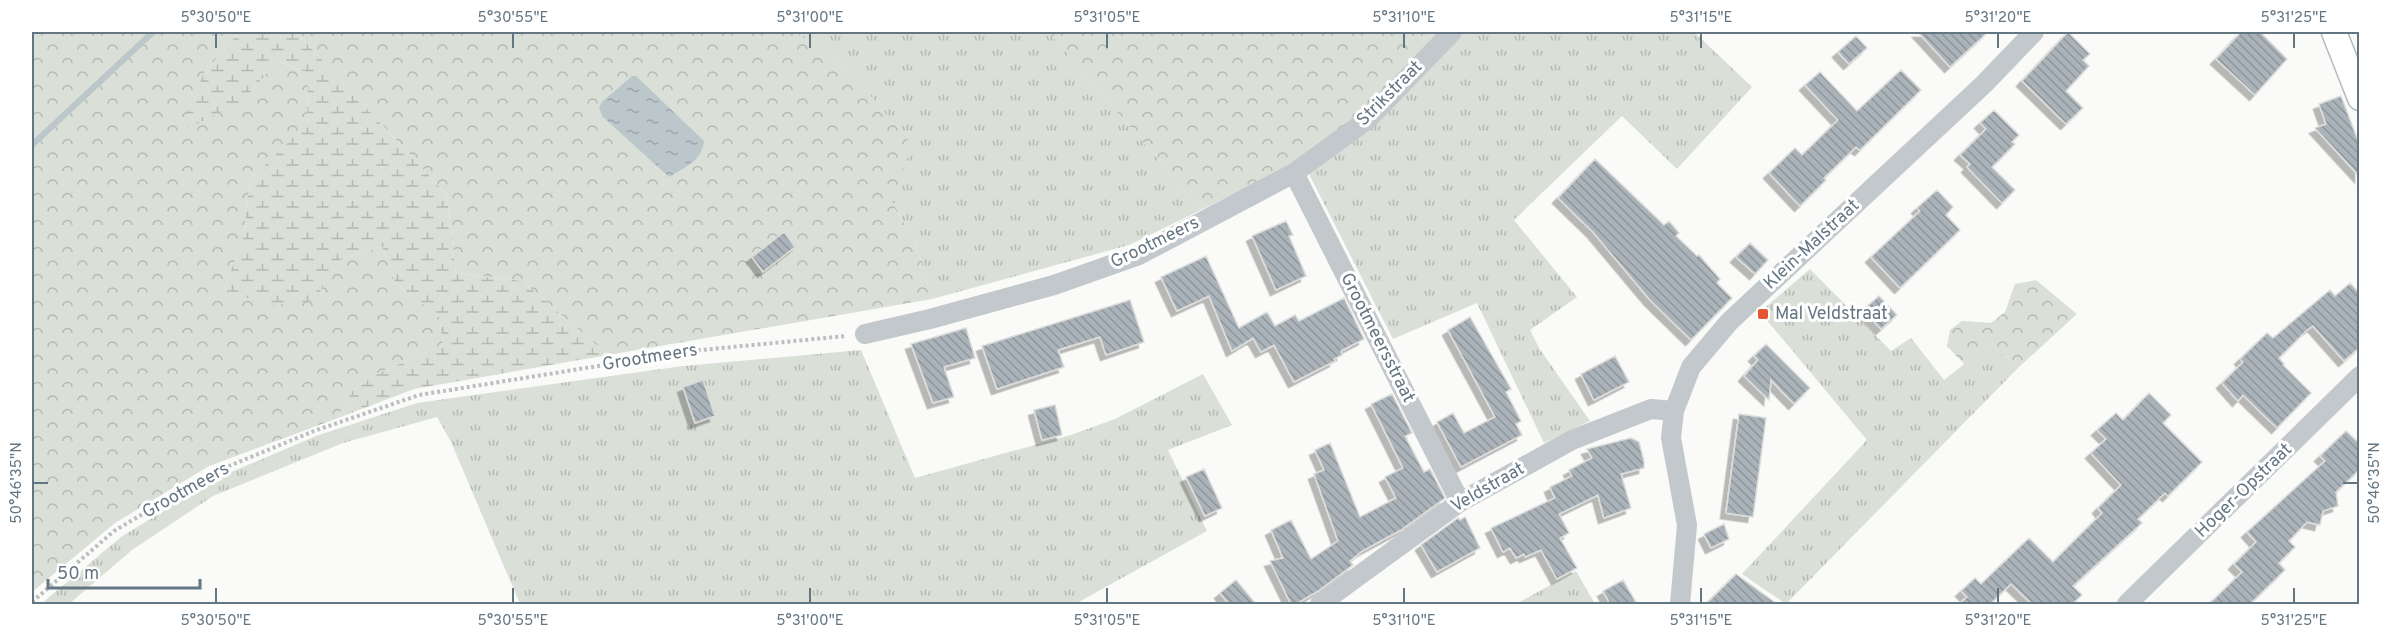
<svg xmlns="http://www.w3.org/2000/svg" width="2391" height="636" font-family="Overpass,sans-serif">
  <defs>
    <pattern id="grass-tufts" width="24" height="20" patternUnits="userSpaceOnUse" patternTransform="scale(1.5)"><rect width="24" height="20" fill="#dadfd7"/><path d="M3 7l-1-3M5 7V3M7 7l1-3M15 17l-1-3M17 17v-4M19 17l1-3" fill="none" stroke="#b4b9b4"/></pattern>
    <pattern id="forest-crowns" width="20" height="18" patternUnits="userSpaceOnUse" patternTransform="scale(1.5)"><rect width="20" height="18" fill="#dadfd7"/><path d="M2 6a3 3 0 1 1 6 0M12 15a3 3 0 1 1 6 0" fill="none" stroke="#b4b9b4"/></pattern>
    <pattern id="wetland-marsh" width="20" height="14" patternUnits="userSpaceOnUse" patternTransform="scale(1.5)"><rect width="20" height="14" fill="#dadfd7"/><path d="M1 5h8M5 5V1M11 12h8M15 12V8" fill="none" stroke="#b4b9b4"/></pattern>
    <pattern id="water-ripples" width="26" height="14" patternUnits="userSpaceOnUse" patternTransform="scale(1.5)"><rect width="26" height="14" fill="#bbc7cb"/><path d="M2 4q2-2 4 0t4 0M15 11q2-2 4 0t4 0" fill="none" stroke="#9ca6aa"/></pattern>
    <pattern id="building-back-hatch" width="6" height="6" patternUnits="userSpaceOnUse" patternTransform="scale(1.5)"><rect width="6" height="6" fill="#aab3b9"/><path d="M-1 5l2 2M0 0l6 6M5-1l2 2" fill="none" stroke="#8e969c"/></pattern>
    <filter id="shadow"><feDropShadow dx="-5.5" dy="5.5" stdDeviation="0" flood-color="#0004"/></filter>
  </defs>
  <rect width="100%" height="100%" fill="#fafaf8"/>
  <!-- grass -->
  <path fill="url(#grass-tufts)" d="M794,32h255l152,178 -72,35 -197,54 -16,-54 -24,-44 -41,-129z
    M1460,32h234l58,55 -75,82 -55,-53 -108,104 63,77 -47,33 9,18 51,73 -46,22 -67,-140 -84,36 -84,-165z
    M1810,269l81,82 20,-13 33,42 46,-36 28,24 -232,236 -44,-30 125,-134 -107,-128z
    M861,350l54,128 156,-43 44,-16 88,-45 29,51 -64,25 39,81 -132,73h-555l-69,-162 -14,-25 -94,26 -130,53 -81,54 -63,54h-28l80,-67 94,-58 101,-43 101,-33 266,-37z
    M1576,571l19,33h-79z"/>
  <!-- forest -->
  <path fill="url(#forest-crowns)" d="M32,32h207l-35,41 37,29 36,-41 31,12 -1,52 -57,55 -7,60 -19,49 110,-27 48,-16 13,36 44,34 4,29 -67,29 -25,18 -13,26 -129,48 -94,57 -83,69z
    M296,32h498l57,40 61,73 -20,56 24,44 16,54 -324,56 -86,-74 -66,-8 -9,-78z
    M1049,32h389l-80,86 -74,51 -83,41z
    M2036,280l41,34 -59,54 -28,-24 -25,21 -18,-19 3,-16 12,-9 29,2 14,-11 10,-28z"/>
  <!-- wetland -->
  <path fill="url(#wetland-marsh)" d="M239,32h57l151,163 9,78 66,8 86,74 -194,34 -76,29 13,-26 25,-18 67,-29 -4,-28 -44,-35 -13,-36 -48,16 -18,38 -48,6 -44,-17 19,-50 7,-59 57,-56 1,-51 -30,-12 -37,41 -63,31 26,-60z"/>
  <!-- water -->
  <path fill="url(#water-ripples)" d="M632,76h4l68,65c-2,20 -19,26 -35,36l-66,-60 -4,-9 3,-6z"/>
  <g fill="none" stroke-linecap="round" stroke-linejoin="round">
    <!-- stream -->
    <path stroke="#bbc7cb" stroke-width="6" d="M32,145l121,-113"/>
  </g>
  <!-- building -->
  <path fill="url(#building-back-hatch)" stroke="#dcdcda" stroke-width="1.5" filter="url(#shadow)" d="M1918,32h70l-38,35z
    M2068,32l22,22 -7,6 6,6 -23,25 17,17 -17,16 -44,-43z
    M2241,32h19l27,27 -32,36 -39,-36z
    M1856,36l11,12 -18,16 -11,-12z
    M1901,70l20,20 -61,60 -4,-3 -32,31 2,2 -26,26 -31,-33 26,-25 7,7 36,-35 -33,-35 15,-13 37,39z
    M2341,96l19,50v31l-45,-49 11,-4 -7,-20z
    M1994,110l25,25 -7,7 3,2 -23,23 23,23 -13,13 -35,-36 3,-3 -10,-9 26,-26 -6,-6z
    M1595,159l69,66 5,-4 10,12 -3,3 21,20 2,-1 21,24 -3,4 15,15 -41,42 -41,-40 -57,-68 -35,-34z
    M1937,190l16,17 -7,8 14,15 -60,58 -29,-31 49,-46 -3,-3z
    M1286,221l7,14 -4,1 17,40 -30,14 -24,-54z
    M784,232l11,15 -32,25 -11,-15z
    M1750,243l18,17 -13,14 -19,-17z
    M1206,256l33,72 28,-16 8,14 20,-11 4,6 45,-23 20,41 -23,12 1,4 -8,4 1,2 -41,21 -20,-37 -13,7 -8,-14 -21,13 -23,-55 -32,15 -16,-34z
    M2350,283l10,11v53l-16,14 -31,-35 -7,5 -27,27 5,6 -1,1 28,28 -34,35 -34,-33 -5,6 -16,-18 21,-21 -3,-3 27,-26 6,5 57,-48 5,6z
    M1879,296l18,19 -16,14 -18,-19z
    M1130,300l14,42 -38,13 -6,-18 -42,13 6,17 -67,22 -15,-43z
    M1470,317l41,72 -5,3 15,29 -5,3 6,11 -61,32 -24,-45 16,-9 11,20 31,-16 -47,-87z
    M966,328l9,30 -31,9 10,30 -21,6 -22,-59z
    M1766,344l44,44 -16,16 -23,-24 -2,20 -25,-24 14,-16 -4,-4z
    M1615,356l14,26 -35,18 -13,-26z
    M703,380l12,36 -20,7 -12,-36z
    M2149,393l22,22 -8,8 39,39 -34,34 -3,-3 -27,26 4,4 -69,63 9,9 -10,9h-40l-21,-20 -21,20h-31l8,-7 -6,-6 14,-13 6,6 48,-46 24,24 49,-49 -4,-5 23,-23 -30,-32 15,-14 -9,-9 19,-17 7,7z
    M1392,394l20,39 -7,3 19,36 6,-3 15,29 -44,32 -39,21 -12,10 3,4 -35,26 -22,13h-5l-21,-43 13,-3 -12,-28 20,-10 20,39 27,-18 -24,-67 10,-4 -9,-20 15,-7 30,74 36,-19 -11,-21 18,-9 -32,-64z
    M1055,405l7,30 -20,5 -8,-30z
    M1739,414l27,4 -13,99 -27,-4z
    M2346,431l14,13v25l-24,23 2,14 -15,5 -3,14 -13,-3 -18,19 6,6 -16,16 6,7 -35,34h-41l33,-32 -8,-8 22,-22 -9,-10 78,-71 -5,-5z
    M1631,438l8,4 5,19v7l-23,6 10,34 -27,10 -6,-23 -39,19 10,19 -9,5 17,30 -20,11 -16,-29 -16,7 -1,-3 -8,4 -6,-10 -7,4 -12,-24 64,-30 -5,-11 22,-11 -3,-6 23,-12 -5,-9z
    M1204,469l18,39 -17,8 -19,-39z
    M1465,517l15,31 -43,24 -16,-27 37,-27 2,2z
    M1724,524l5,15 -18,9 -7,-14z
    M1736,574l41,30h-71z
    M1236,580l20,24h-27l-9,-11z
    M1623,580l14,24h-27l-7,-13z"/>
  <g fill="none" stroke-linecap="round" stroke-linejoin="round">
    <defs>
      <path id="major" d="M2334,32l26,66"/>
    </defs>
    <!-- major casing -->
    <use href="#major" stroke="#b5babe" stroke-width="27"/>
    <!-- path -->
    <path stroke="#bbbfc2" stroke-width="4" stroke-dasharray="3 3" stroke-linecap="butt" d="M32,602l82,-71 98,-58 102,-42 105,-36 272,-44 155,-15"/>
    <!-- minor -->
    <path stroke="#c3c8cc" stroke-width="20" d="M1294,173l166,329
      M865,334l65,-15 124,-34 85,-30 155,-82 73,-53 85,-88
      M1320,604l140,-102 112,-62 79,-31 23,2
      M1680,604l7,-79 -16,-87 3,-27 17,-44 38,-45 255,-238 50,-52
      M2127,604l233,-228"/>
    <!-- major -->
    <use href="#major" stroke="#fff" stroke-width="24"/>
  </g>
  <!-- ticks -->
  <path fill="none" stroke="#657683" stroke-width="2" d="M216,33v15M513,33v15M810,33v15M1107,33v15M1404,33v15M1701,33v15M1998,33v15M2294,33v15M33,483h15M2343,483h15M216,588v15M513,588v15M810,588v15M1107,588v15M1404,588v15M1701,588v15M1998,588v15M2294,588v15"/>
  <!-- markers -->
  <rect fill="#e4572e" stroke="#fff" stroke-width="2" x="1757" y="308" width="12" height="12" rx="3"/>
  <g text-anchor="middle" dominant-baseline="central" stroke-width="6" stroke-linejoin="round" paint-order="stroke">
    <!-- street labels -->
    <g font-size="18" fill="#657683" stroke="#fff">
      <text transform="translate(1390 94) rotate(-45)">Strikstraat</text>
      <text transform="translate(1155 243) rotate(-26)">Grootmeers</text>
      <text transform="translate(1812 245) rotate(-43)">Klein-Malstraat</text>
      <text transform="translate(1377 338) rotate(63)">Grootmeersstraat</text>
      <text transform="translate(650 358) rotate(-9)">Grootmeers</text>
      <text transform="translate(1488 488) rotate(-30)">Veldstraat</text>
      <text transform="translate(186 491) rotate(-29)">Grootmeers</text>
      <text transform="translate(2244 491) rotate(-44)">Hoger-Opstraat</text>
    </g>
    <!-- poi labels -->
    <g font-size="18" fill="#657683" stroke="#fff" text-anchor="start">
      <text x="1775" y="314">Mal Veldstraat</text>
    </g>
  </g>
  <!-- border -->
  <rect width="2391" height="636" fill="none" stroke="#ffffff" stroke-width="66"/>
  <!-- scale -->
  <path d="M48 579v9h152v-9" fill="none" stroke="#657683" stroke-width="3"/>
  <text x="57" y="579" font-size="18" fill="#657683" stroke="#ffffff" stroke-width="4.5" paint-order="stroke">50 m</text>
  <rect x="33" y="33" width="2325" height="570" fill="none" stroke="#657683" stroke-width="2"/>
  <g font-size="15" text-anchor="middle" fill="#657683">
    <text x="216" y="22">5°30'50"E</text>
    <text x="513" y="22">5°30'55"E</text>
    <text x="810" y="22">5°31'00"E</text>
    <text x="1107" y="22">5°31'05"E</text>
    <text x="1404" y="22">5°31'10"E</text>
    <text x="1701" y="22">5°31'15"E</text>
    <text x="1998" y="22">5°31'20"E</text>
    <text x="2294" y="22">5°31'25"E</text>
    <text transform="translate(16 483) rotate(-90)" y="5">50°46'35"N</text>
    <text transform="translate(2374 483) rotate(-90)" y="5">50°46'35"N</text>
    <text x="216" y="625">5°30'50"E</text>
    <text x="513" y="625">5°30'55"E</text>
    <text x="810" y="625">5°31'00"E</text>
    <text x="1107" y="625">5°31'05"E</text>
    <text x="1404" y="625">5°31'10"E</text>
    <text x="1701" y="625">5°31'15"E</text>
    <text x="1998" y="625">5°31'20"E</text>
    <text x="2294" y="625">5°31'25"E</text>
  </g>
</svg>
